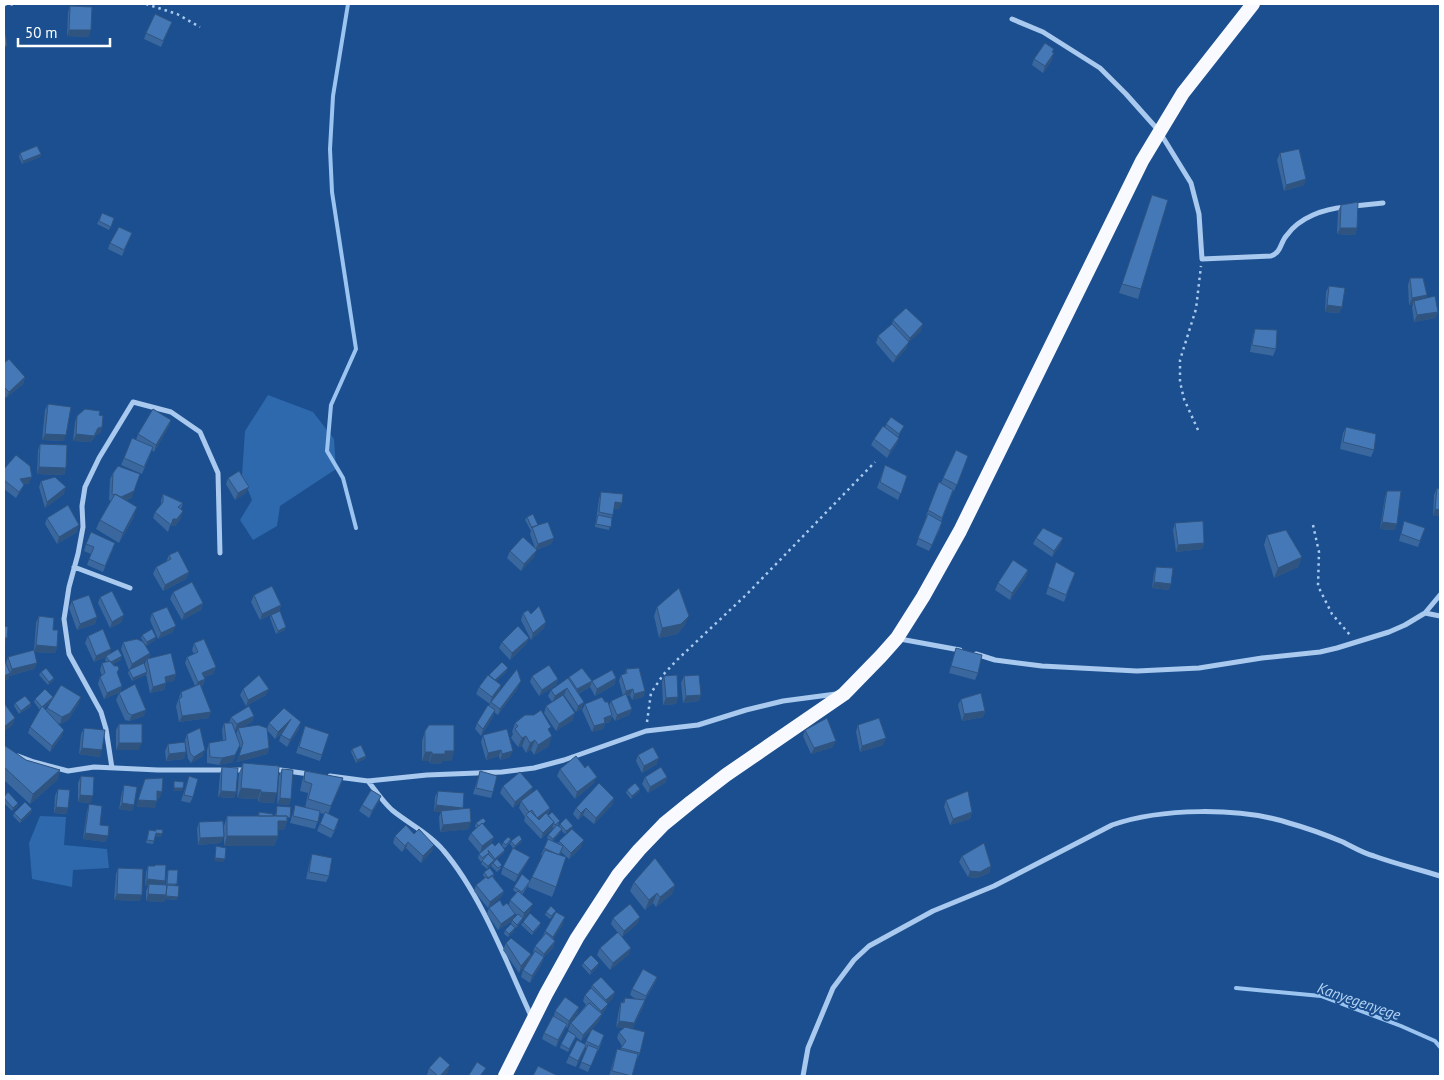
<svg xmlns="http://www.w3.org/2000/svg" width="1444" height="1080" font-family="'PT Sans',sans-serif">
  <rect width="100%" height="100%" fill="#1b4f8f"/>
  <!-- green -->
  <path fill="#2e69ad" d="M268,395l45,17 21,27 2,30 -56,37 -3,20 -24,14 -13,-20 12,-20 -10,-25 3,-44z
    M40,816l26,1 -2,28 43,4 2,19 -36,2 -1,17 -40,-8 -3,-36z"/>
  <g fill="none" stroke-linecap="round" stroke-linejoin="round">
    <!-- stream -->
    <path stroke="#9cc4f0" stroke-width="4" d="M348,4l-15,92 -3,53 2,43 24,157 -25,56 -4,46 16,27 13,50
      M1236,988l85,8 80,30 34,15 5,6"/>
    <!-- path -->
    <path stroke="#a9c9ee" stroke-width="2.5" stroke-dasharray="2.5 4" stroke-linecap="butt" d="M146,4l31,10 23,13
      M4,5l11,-1
      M1198,430l-14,-31 -4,-17v-22l16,-51 5,-43
      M1313,525l6,27 -1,34 14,28 18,21
      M647,722l4,-29 12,-18 14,-15 70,-66 128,-132"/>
    <!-- minor -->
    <path stroke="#a9c9ee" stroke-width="5" d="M1012,19l31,13 57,36 26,26 33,37 32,52 8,31 3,45 69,-3c11,-4 9,-14 16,-21 13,-18 37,-26 58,-28
      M1354,206l29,-3
      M74,567l56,21
      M1425,613l15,3
      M900,639l60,11
      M976,654l19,6 47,6 95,5 62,-3 63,-10 58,-6 17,-4 52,-16 16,-7 20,-12 15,-18
      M18,756l16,6 34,9 26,-4 64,3h89
      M112,768l-6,-39 -5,-17 -32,-58 -5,-35 5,-32 9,-33 5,-27 -1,-21 3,-19 14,-29 34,-56 38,10 29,20 18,41 2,80
      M273,769l36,5
      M330,776l38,5 59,-6 75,-3 32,-4 30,-8 82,-29 52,-6 48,-15 37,-9 53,-7
      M368,781c7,9 15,21 24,29 17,14 37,23 51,40 38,44 64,114 89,168
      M803,1076l5,-28 25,-60 21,-28 15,-14 64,-35 61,-25 118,-61c49,-17 127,-18 177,-2 18,5 37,12 54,19 10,5 20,11 31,14 22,8 44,13 66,20"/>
    <!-- trunk -->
    <path stroke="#f8faff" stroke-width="14" d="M505,1076l41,-82 31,-56 41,-63 21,-25 25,-26 27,-22 35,-27 118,-81 37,-38 16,-18 26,-41 37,-66 182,-370 41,-68 70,-89"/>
  </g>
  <!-- wall -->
  <path fill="#3a679d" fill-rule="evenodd" d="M70,6l19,31 -22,-1 1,-24z
    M172,22l-11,25 -17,-8 2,-6z
    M1052,52v8l-9,13 -11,-8 2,-6z
    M20,153l21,1 -1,3 -18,7 -3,-7z
    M1280,153l24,32 -20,6 -7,-31z
    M1152,195l-11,94 -3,10 -19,-6z
    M1341,205l16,23 -2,7 -18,-1 1,-23z
    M102,213l12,5 -5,12 -12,-6z
    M132,233l-10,23 -14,-7 2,-6z
    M1410,278l28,34 -3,6 -21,4 -2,-15 1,-3 -4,1 -1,-20z
    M1329,286l13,21 -3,6 -14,-1 1,-20z
    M893,320l28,11 -13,12 -2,6 -13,14 -17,-20 2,-7 14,-12z
    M1255,329l21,20 -3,7 -23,-4 3,-17z
    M4,363l21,14 -2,7 -17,14 -2,-2z
    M48,404l16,37 -22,-1 3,-30z
    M99,415l3,12 -2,6 -4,2 -5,7 -18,-1 2,-19 2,-6z
    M171,420l-2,6 -15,26 -2,-2 -10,24 -21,-9 3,-7 12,-18 2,-6z
    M886,424l18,2 -6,11 -13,-9z
    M1346,427l28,23 -3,7 -31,-8 3,-16z
    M899,438l-3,7 -9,13 -16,-13 3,-6z
    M40,444l26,24 -2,7 -27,-1 1,-24z
    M968,456l-14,35h-1l-12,31 -1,7 -11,22 -13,-6 11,-28 -1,-1 13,-34 2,1 2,-5z
    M885,465l22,11 -9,24 -21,-12z
    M4,469l25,15h-5l-3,7 -5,7 -12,-9z
    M113,473l19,25 -6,2 8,17 -15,26 -23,-14 4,-9 11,-19 -2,-1 1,-21z
    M228,478l18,15 -11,7 -9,-16z
    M41,481l23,13 -19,14 -6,-21z
    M1437,488l3,1v27h-7l1,-21z
    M1387,491l8,39 -15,-1 5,-32z
    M601,492l18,17h-5l-5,21 -14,-3 4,-28z
    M163,494l20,9 -2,6v9l-6,8h-5l-2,6 -15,-14 2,-6 6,-7v-5z
    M527,517l27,21 -3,6 -15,6 -2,7 -13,14 -14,-13 3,-7 25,-3 -5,-14 1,-3 -6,-11z
    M47,518l30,14 -20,12 -12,-20z
    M1404,521l21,7 -7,19 -19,-6z
    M1175,523l29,20 -2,6 -26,3 -3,-22z
    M1267,535l35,22 -4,10 -24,11 -10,-33z
    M1036,538h27l-3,7 -8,12 -19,-13z
    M86,544l27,5 -10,23 -16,-7 4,-11 -7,-3z
    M169,555l20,17 -3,7 -23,12 -10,-17 3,-7 10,-5z
    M1056,562l19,11 -11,29 -18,-8z
    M1156,567l13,23 -17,-2 2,-15z
    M1028,570l-2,7 -16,23 -15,-10 3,-7z
    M173,592l30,11 -2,7 -19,10 -12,-21z
    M254,595l27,10 -2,6 -19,9 -9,-18z
    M100,597l22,25 -12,6 -12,-25z
    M72,601l25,16 -2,7 -18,6 -8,-22z
    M657,607l28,18 -8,9 -18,4 -5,-22z
    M152,613l21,19 -15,7 -8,-19z
    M523,613l8,1 13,14 -13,12 -10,-20z
    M271,615l14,15 -9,4 -6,-16z
    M39,616l14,14 4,17 -2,6 -21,-1 3,11 -3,6 -25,7v-1l-1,5 -2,-17 2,-6 26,-6 2,-28z
    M142,635l13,5 -9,6 -5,-8z
    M88,636l21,18 12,6 -8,4 6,5 -2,5 5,12 -2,6 -16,7 -6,-15 2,-7 2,-1 -2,-6 2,-7 5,-1 -2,-2 1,-3 -12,5 -9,-19z
    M529,638l-3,6 -16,16 -11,-12 3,-6z
    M123,642l27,11 -1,5 27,16 -2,7 -8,1 -2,8 -14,3 -4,-19v1l-14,6 -4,-8 1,-3 -8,-21zM146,661l-2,4 -8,2z
    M194,643l22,24 -3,7 -9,3 1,2 -2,6 -2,1 8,32 -30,4 -3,-16 5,-14 14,-6 -10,-23 2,-6 7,-3 -2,-4z
    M956,648l22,25 -3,7 -26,-7z
    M626,669l19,22 -2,6 -11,3 -2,-5 -3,1 5,13 -3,6 -14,6 -3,-5 -2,6 -5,1 -2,6 -11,3 -10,-22 3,-6 20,-2 4,4 2,-5 12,-5 -4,-15 2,-6 4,-1z
    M507,671l-11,10 5,4 -2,7 -9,12 -14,-10 3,-7z
    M41,672l13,6 -1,3 -5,4 -9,-10z
    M532,676l26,3 -2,6 -17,11 -9,-14z
    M664,676l14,21 -2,7 -13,1 -1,-23z
    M684,676l17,19 -2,6 -16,2 -2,-20z
    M569,677l23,4 -2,6 -12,7 6,8 -3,7 -5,3 -12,-17h-1l10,25 -17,11 -12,-18 2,-7 6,-4 -4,-6 3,-6 17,-12z
    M616,678l-2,7 -19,11 -5,-9 2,-6z
    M518,688l-20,27 -4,-3 -1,5 -12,19 -6,-7 2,-6 12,-17 2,-4z
    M243,689l23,6 -20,11 -6,-11z
    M119,693l25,23 -15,5 -4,-1 -9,-20z
    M53,697l26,6 -11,17 -8,4 -3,-2 5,14 -12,16 -22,-19 2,-6 10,-17 -6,-8 1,-3zM51,701l-4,7 -1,2 -2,-2z
    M961,699l24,12 -2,6 -21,4 -4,-16z
    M15,703h16l-1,4 -11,7 -5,-8z
    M254,716l-2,6 -10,5 25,2 2,-6 30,6 -12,18 -8,-6 2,-6 3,-4 -9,8 -8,-9 2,18 -2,6 -30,8 4,-13 -5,-15 2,-5 -3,2 -2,31 -14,3 -12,-2v-13l2,-7 14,-2 -1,-11 2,-7h5l2,-6z
    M515,723l35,9 -1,14 -15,9 -3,-5 -5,3 -4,-7 -4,1 -7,-9 2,-4 -1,-2z
    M119,724l20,26h-23v-20z
    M858,725l25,20 -23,7 -4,-20z
    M305,726l24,8 -9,27 -24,-8z
    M84,728l16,29 -21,-3 2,-20z
    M805,730l28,17 -22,7 -8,-18z
    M425,731l29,20 -3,10h-9l-1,3 -12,-1v-2h-7v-20z
    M187,734l16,22 -12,7 -3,-4 -3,-19z
    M483,735l27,22 -10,3 -1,-4 -13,4 -5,-18z
    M168,744l18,8 -2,7 -18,2 -1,-10z
    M4,745l22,15 34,10 -3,10 -27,24 -26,-24z
    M352,749l14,7 -1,3 -9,4 -5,-11z
    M638,755l19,9 -15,9 -6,-12z
    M243,763l31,40 -16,-1v-3l-21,-1 2,-25z
    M222,767l14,25 -2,6 -16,-1 2,-23z
    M585,768l9,15 -19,16 -18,-23 3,-7z
    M282,769l9,30 -2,6 -12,-1 2,-28z
    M305,771l38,7 -15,36 9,12 -6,12 -14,-7 7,-17 -4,-1 -5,16 -25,-6 5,-18 10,3 3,-15 -8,-2 2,-10z
    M480,771l13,21 -2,6 -18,-4z
    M81,776l10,27 -13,-1v-19z
    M189,776l4,21 -3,6 -9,-2z
    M645,777h22l-2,6 -17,10 -6,-9z
    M124,785l10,20 -2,6 -13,-2 3,-17z
    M503,786l28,8 -7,5 26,9 -2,7 11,9 -2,2 2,1 1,-3 13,2 -2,3 -6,5 -4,-4 -1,3 -7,8 6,2v-2l22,6 -12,12 -8,-7 -1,3 -4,32 -4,10 -24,-10 1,-3 -7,11 8,16 -14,17 -5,-4 1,-3 -14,9 -11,-16 2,-6 20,-3 1,-5 7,-7 -4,-3 1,-3 16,-6 13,-26h-2l7,-16 -1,-1 1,-3 6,-6 -1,-2 -1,2 -11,10 -17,-18 1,-4 -6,-9 2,-7 -8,7 -13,-15zM514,913l3,2 -4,5z
    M58,789l10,19 -2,6 -12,-1 1,-17z
    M640,789l-1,3 -8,7 -5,-6 1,-3z
    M438,791l25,17 -1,1 7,20 -29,3 -1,-15 2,-5h-7l1,-15z
    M381,796l-3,7 -9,15 -10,-7 3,-6z
    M4,797l14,6 -1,4 -5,4 -8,-8z
    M614,798l-2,7 -18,19 -11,-9 -5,5 -5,-6 3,-6z
    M946,800l26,12 -2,7 -20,6 -6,-18z
    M89,804l11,21 8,11 -3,6 -22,-3 4,-28z
    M277,806l11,15h-1l-3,9h-6v6l-4,10h-50v-20l3,-10h31l1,-4 16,4z
    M32,809l-1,4 -11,10 -7,-7 1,-3z
    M199,822l22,21 -23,2 -1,-16z
    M476,823l8,2 10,12 -3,6 -11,10 -12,-14 3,-6 5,-5 -1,-2z
    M156,829l5,8 -6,-1 -2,8 -7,-1 3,-13 7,1z
    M414,834l18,17 -11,12 -15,-15 -4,4 -9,-9 2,-7z
    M511,839l-1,3 -5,6 -3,-2 1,-4z
    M522,839l-1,4 -7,5 13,15 -12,19 -14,-8 2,-7 10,-19 -3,-4 1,-3z
    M495,846l9,7 -7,6 4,9 -4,4 -6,-6 2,-3 -6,6 -6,-5 2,-4 -2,2 -3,-4 1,-4z
    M312,854l17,22 -3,6 -20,-3 4,-18z
    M962,856l29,10 -2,7 -12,5 -9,-1 -9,-15z
    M148,866l17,15 -1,4h2l1,-12 1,-3 8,16 1,14 -12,-1v-1l-1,4 -18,-1v-10l2,-5h-3l1,-14z
    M118,868l22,33 -26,-1 2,-26z
    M484,872l10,2 -1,3 11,14 -3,6 -13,11 -14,-17 2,-6 9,-7 -2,-3z
    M634,882l41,3 -3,9 -16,13 -3,-4 -8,7 -15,-19z
    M556,911l-2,3 -4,5 -5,-4 1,-3z
    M613,918l25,5 -16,14 7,17 -19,16 -13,-15 3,-7 18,-15 -7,-9z
    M523,922l17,4 -8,9 -11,-10z
    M563,924l-10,15 2,2 -2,7 -9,9 -2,6 -12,20 -9,-6 2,-7 5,-8 -9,11 -16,-23 3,-7 25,11 -1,6 4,-7 -1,-1 2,-6 7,-8 3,-7z
    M505,930l9,1 -6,6 -4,-3z
    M583,963l15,3 -8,9 -8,-9z
    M657,977l-2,6 -10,17 -2,7 -11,22 8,24 -3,6 -5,17h-23l8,-27 3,1 2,-4 -5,-8 2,-6 5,-4 -8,-1 3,-18 2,-7h2l2,-4 12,2 -7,-5 2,-6z
    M592,985l23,7 -3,7 -4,4 -3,7 -3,4 -3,7 -18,20 -5,-4 -8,15 -8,-4 1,-4 12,-10 -5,-4 3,-7 15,-18 -3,-4 2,-6 6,-7z
    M579,1007l-2,7 -10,14 -1,-1 -10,20 -14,-8 2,-6 10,-17 1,-5z
    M586,1041l16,1 -5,11h-1l-8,19 -9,-4 8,-20h-2l-9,19 -10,-4 3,-7 16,-12z
    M429,1068l19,4 -4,4h-16l-1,-1z"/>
  <!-- shaded-wall -->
  <path fill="#305480" d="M69,30h22l-2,7 -22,-1z
    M4,46h3l-3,6z
    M1054,53l-2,7 -9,13 2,-7z
    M41,154l-1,3 -18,7 1,-3z
    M1306,179l-2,6 -20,6 2,-6z
    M1340,228h17l-2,7 -18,-1z
    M1427,295l-2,7 -11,-1 -1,3 -4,1 3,-7z
    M1327,305l15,2 -3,6 -14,-1z
    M1438,312l-3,6 -21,4 3,-7z
    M923,324l-2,7 -13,12 -2,6 -13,14 3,-6 11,-13 3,-6z
    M25,377l-2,7 -17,14 3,-6z
    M171,420l-2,6 -15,26 2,-7z
    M102,427l-2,6 -4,2 -5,7 -18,-1 3,-7z
    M45,434l21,1 -2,6 -22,-1z
    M899,438l-3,7 -9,13 3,-7z
    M39,467l27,1 -2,7 -27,-1z
    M32,477l-3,7 -11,1 2,-6z
    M24,485l-3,6 -5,7 3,-6z
    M66,487l-2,7 -19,14 2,-6z
    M249,487l-3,6 -11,7 3,-7z
    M134,491l-2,7 -15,6 3,-6z
    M615,502l7,1 -3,6h-6z
    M137,507l-3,10 -15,26 4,-10z
    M1435,509l5,1v6h-7z
    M183,511l-2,7 -6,8h-5l3,-7z
    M1382,522l15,2 -2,6 -15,-1z
    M79,525l-2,7 -20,12 2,-7z
    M554,538l-3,6 -16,6 3,-6z
    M1063,538l-3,7 -8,12 2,-6z
    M1204,543l-2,6 -26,3 2,-7z
    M537,550l-3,7 -13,14 3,-7z
    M1302,557l-4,10 -24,11 4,-10z
    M1028,570l-2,7 -16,23 2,-7z
    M189,572l-3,7 -23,12 2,-6z
    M1154,582l17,2 -2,6 -17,-2z
    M203,603l-2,7 -19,10 2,-6z
    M281,605l-2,6 -19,9 2,-6z
    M124,615l-2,7 -12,6 2,-6z
    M689,616l-4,9 -8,9 -18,4 3,-10z
    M97,617l-2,7 -18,6 3,-6z
    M546,622l-2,6 -13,12 2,-7z
    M176,626l-3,6 -15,7 3,-6z
    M286,627l-1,3 -9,4 2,-3z
    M156,637l-1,3 -9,6 1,-4z
    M4,638h3l-2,7h-1z
    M529,638l-3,6 -16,16 2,-7z
    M36,645l21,2 -2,6 -21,-1z
    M111,649l-2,7 -15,6 2,-6z
    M150,653l-2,7 -1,-1 -1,2 -17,10 3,-7z
    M122,656l-1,4 -12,6 1,-3z
    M37,663l-3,6 -25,7 3,-7z
    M216,667l-3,7 -13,5 2,-6z
    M508,668l-1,3 -14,13 1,-3z
    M147,672l-1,3 -14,6 1,-3z
    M10,673l-2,7 -4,1v-5z
    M176,674l-2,7 -11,2 2,-6z
    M54,678l-1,3 -5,4 1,-3z
    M616,678l-2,7 -19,11 2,-7z
    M205,679l-2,6 -8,3 3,-6z
    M558,679l-2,6 -17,11 3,-6z
    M521,681l-3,7 -20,27 2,-6z
    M592,681l-2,6 -15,8 2,-6z
    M166,683l-2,7 -14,3 3,-6z
    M501,685l-2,7 -9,12 2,-7z
    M122,686l-2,6 -16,7 3,-6z
    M567,688l-3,7 -12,8 3,-7z
    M269,689l-3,6 -20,11 2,-6z
    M633,689l-3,6 -7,2 3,-6z
    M645,691l-2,6 -11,3 2,-6z
    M701,695l-2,6 -16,2 3,-7z
    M53,697l-1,3 -11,10 1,-3z
    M81,697l-2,6 -11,17 -8,4 2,-7z
    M678,697l-2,7 -13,1 3,-7z
    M584,702l-3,7 -5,3 2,-6z
    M31,703l-1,4 -11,7 2,-3z
    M632,709l-3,6 -14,6 2,-6z
    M146,710l-2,6 -15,5 3,-6z
    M495,710l-2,7 -12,19 2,-7z
    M985,711l-2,6 -21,4 2,-7z
    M211,712l-2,6 -30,4 3,-6z
    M575,713l-2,7 -17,11 3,-7z
    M612,715l-2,7 -5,1 -2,6 -11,3 2,-6 10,-8z
    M254,716l-2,6 -13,7 -1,-1v1l-3,2 2,-7z
    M15,718l-2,7 -9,7v-5z
    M291,719l-2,7 -14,13 3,-7z
    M301,722l-2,7 -12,18 3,-7z
    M64,730l-2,6 -12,16 2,-6z
    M526,736l-4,10 -4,1 4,-9z
    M552,736l-3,10 -15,9 4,-10z
    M886,738l-3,7 -23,7 2,-6z
    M535,740l-4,10 -5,3 4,-10z
    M836,741l-3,6 -22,7 3,-6z
    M119,743h23l-3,7h-23z
    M240,745l-7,17 -14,3 3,-7z
    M82,748l20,2 -2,7 -21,-3z
    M269,748l-2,6 -30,8 2,-6z
    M205,750l-2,6 -12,7 3,-6z
    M501,750l-2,6 -13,4 2,-7z
    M445,751h9l-3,10h-9l-1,3 -12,-1 3,-9z
    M513,751l-3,6 -10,3 2,-6z
    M186,752l-2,7 -18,2 3,-7z
    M425,752h7l-3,9h-7z
    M366,756l-1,3 -9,4 1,-3z
    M659,758l-2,6 -15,9 2,-7z
    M60,770l-3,10 -27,24 3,-10z
    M597,777l-3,6 -19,16 2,-7z
    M667,777l-2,6 -17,10 2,-6z
    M343,778l-3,10 -13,27 4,-9z
    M533,787l-2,7 -18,14 2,-6z
    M174,788h9l-1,3h-9z
    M241,788l20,2 -3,9 -21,-1z
    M640,789l-1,3 -8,7 1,-3z
    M157,791l5,1 -2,6h-5z
    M221,791l15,1 -2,6 -16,-1z
    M261,792l16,1 -3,10 -16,-1z
    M80,795l13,1 -2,7 -13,-1z
    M381,796l-3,7 -9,15 3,-7z
    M280,798l11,1 -2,6 -12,-1z
    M614,798l-2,7 -18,19 2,-6z
    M138,800l19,1 -2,7 -19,-1z
    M18,803l-1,4 -5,4 1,-3z
    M122,803l12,2 -2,6 -13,-2z
    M436,805l27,3 -3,6 -26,-2z
    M56,807l12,1 -2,6 -12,-1z
    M550,808l-2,7 -13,9 2,-6z
    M586,808l-3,7 -5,5 3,-7z
    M32,809l-1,4 -11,10 1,-3z
    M972,812l-2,7 -20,6 3,-6z
    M278,821h9l-3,9h-10z
    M471,822l-2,7 -29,3 3,-7z
    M554,822l-2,7 -11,10 2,-6z
    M573,826l-2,3 -6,5 1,-3z
    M562,829l-2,4 -8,9 1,-3z
    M85,833l23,3 -3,6 -22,-3z
    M156,833l6,1 -1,3 -6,-1z
    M227,836h51l-4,10h-50z
    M224,837l-3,6 -23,2 2,-7z
    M494,837l-3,6 -11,10 2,-7z
    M522,839l-1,4 -8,6 2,-3z
    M584,840l-3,7 -12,12 2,-6z
    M408,842l-2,6 -4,4 3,-6z
    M434,845l-2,6 -11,12 2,-7z
    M505,850l-1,3 -10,9 1,-3z
    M530,857l-3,6 -12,19 3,-7z
    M215,858l10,1 -2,3 -9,-1z
    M494,860l-1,3 -6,6 1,-3z
    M991,866l-2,7 -12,5 -9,-1 2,-6z
    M147,879l18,2 -2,6 -14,-3 -1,2h-3z
    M675,885l-3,9 -16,13 4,-10z
    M504,891l-3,6 -13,11 2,-6z
    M657,893l-4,10 -8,7 4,-10z
    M117,894l25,1 -2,6 -26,-1z
    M148,894l18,1 -2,7 -18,-1z
    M166,896l12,1 -1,3 -12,-1z
    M533,904l-3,7 -14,17 1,-3 6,-7 1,-5z
    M515,914l-2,6 -15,10 3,-6z
    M565,917l-2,7 -12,19 2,-6z
    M640,917l-2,6 -16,14 2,-6z
    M541,923l-1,3 -8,9 1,-3z
    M515,928l-1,3 -6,6 1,-3z
    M555,941l-2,7 -9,9 -2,6 -12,20 2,-7 10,-16 2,-6z
    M631,948l-2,6 -19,16 3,-7z
    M531,954l-2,7 -10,12 2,-7z
    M599,963l-1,3 -8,9 1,-4z
    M657,977l-2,6 -12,20 3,-7z
    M615,992l-3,7 -8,8 2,-7z
    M645,1000l-2,7 -11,22 -16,-2 3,-6z
    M608,1004l-3,6 -3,4 -3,7 -18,20 2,-6 16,-18 2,-6z
    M579,1007l-2,7 -10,14 2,-7z
    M567,1024l-2,6 -9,17 2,-7z
    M586,1045l-2,7 -8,15 2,-6z
    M450,1065l-2,7 -4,4h-4z"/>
  <!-- building -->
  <path fill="#4478b7" stroke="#305480" d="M70,6l22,1 -1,23h-22z
    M155,14l17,8 -9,19 -17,-8z
    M4,29h1l2,17h-3z
    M1045,43l9,6 -2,3 2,1 -9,13 -11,-7z
    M37,146l4,8 -18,7 -3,-8z
    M1299,149l7,30 -20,6 -6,-32z
    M1152,195l16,5 -27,89 -19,-5z
    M1358,202l-1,26h-17l1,-23z
    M102,213l12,5 -3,9 -12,-6z
    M119,227l13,6 -8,17 -14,-7z
    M1410,278h13l4,17 -15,3z
    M1329,286l16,2 -3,19 -15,-2z
    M1435,296l3,16 -21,3 -3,-14z
    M906,308l17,16 -13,14 -17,-18z
    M892,324l17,18 -13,15 -18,-21z
    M1255,329l22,1 -1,19 -24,-4z
    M9,359l16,18 -16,15 -4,-4h-1v-25z
    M48,404l23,3 -5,28 -21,-1z
    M85,409l15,2 -1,4 4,1 -1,11 -4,1 -4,8 -18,-2 1,-18z
    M153,409l18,11 -15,25 -18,-11z
    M891,417l13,9 -5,8 -13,-10z
    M883,426l16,12 -9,13 -16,-12z
    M1346,427l30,7 -2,16 -31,-8z
    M132,438l21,9 -9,20 -20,-9z
    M40,444l27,1 -1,23 -27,-1z
    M956,450l12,6 -11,29 -14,-7z
    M16,455l14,11 2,11 -12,2 4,6 -5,7 -15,-12v-11z
    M885,465l22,11 -6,18 -21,-12z
    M118,466l22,8 -6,17 -13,6 -6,-3 -1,1 -2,-1 1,-21z
    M239,471l10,16 -11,6 -10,-15z
    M55,477l11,10 -19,15 -6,-21z
    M939,482l14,8 -11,28 -14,-8z
    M1437,488l3,1v21l-5,-1z
    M1387,491h14l-4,33 -15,-2z
    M601,492l22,2 -1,9 -7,-1 -2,13 -14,-3z
    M115,494l22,13 -14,26 -23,-13z
    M163,494l20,9 -5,4 5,4 -6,8h-4l-2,6 -16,-13 8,-10z
    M68,505l11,20 -20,12 -12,-19z
    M533,514l5,11 -6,3 -5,-11z
    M928,514l14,8 -10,23 -14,-7z
    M598,515l14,3 -1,9 -15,-3z
    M1203,521l1,22 -26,2 -3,-22z
    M1404,521l21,7 -5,13 -19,-7z
    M548,522l6,16 -16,6 -6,-17z
    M1043,528l20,10 -9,13 -18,-13z
    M1286,530l16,27 -24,11 -11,-33z
    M91,532l24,11 -10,23 -16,-7 5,-12 -8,-3z
    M523,537l14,13 -13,14 -14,-13z
    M178,551l11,21 -24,13 -9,-18 15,-8 -2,-4z
    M1013,560l15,10 -16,23 -14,-10z
    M1056,562l19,11 -9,22 -18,-8z
    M1156,567l17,1 -2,16 -17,-2z
    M192,582l11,21 -19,11 -11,-22z
    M272,586l9,19 -19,9 -8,-19z
    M679,588l10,28 -8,8 -19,4 -5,-21z
    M112,591l12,24 -12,7 -12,-25z
    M89,595l8,22 -17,7 -8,-23z
    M539,606l7,16 -13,11 -10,-20 5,-3 3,4z
    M167,607l9,19 -15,7 -9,-20z
    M280,611l6,16 -8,4 -7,-16z
    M39,616l15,2 -1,12h5l-1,17 -21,-2z
    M4,626l4,1 -1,11h-3z
    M518,626l11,12 -17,15 -10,-11z
    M103,629l8,20 -15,7 -8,-20z
    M152,629l4,8 -9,5 -5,-7z
    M137,639l6,3 7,11 -18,11 -9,-22z
    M204,639l12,28 -14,6 3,6 -7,3 -11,-25 11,-5 -4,-9z
    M956,648l26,7 -4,18 -27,-7z
    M118,649l4,7 -11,6 -1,-1h-1l-3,-5z
    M34,650l3,13 -25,6 -4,-12z
    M171,653l5,21 -11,3 1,6 -13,4 -6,-28z
    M4,659l6,14 -6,3z
    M110,661l4,5h4l1,3 -2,3 5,14 -15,7 -7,-16 5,-4 -3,-10z
    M502,662l6,6 -13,12 -6,-5z
    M144,663l3,9 -14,6 -4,-8z
    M549,665l9,14 -16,11 -10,-14z
    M46,668l8,10 -5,4 -8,-10z
    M582,668l10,13 -15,8 -8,-12z
    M639,668l6,23 -11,3 -1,-5 -7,2 -5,-16 6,-2 -1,-4z
    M517,669l4,12 -21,28 -9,-7z
    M612,670l4,8 -19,11 -5,-8z
    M259,675l10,14 -21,11 -5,-11z
    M488,675l13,10 -9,12 -13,-10z
    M677,675l1,22 -12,1 -2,-22z
    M699,675l2,20 -15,1 -2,-20z
    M568,678l16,24 -6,4 -11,-18 -12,8 -4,-6z
    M135,684l11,26 -14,5 -4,-2 -9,-20z
    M200,684l11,28 -29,4 -3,-17 3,-2 -1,-5z
    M61,685l20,12 -11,16 -8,4 -15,-9z
    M45,689l8,8 -11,10 -7,-8z
    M981,693l4,18 -21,3 -3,-15z
    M626,694l6,15 -15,6 -6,-14z
    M563,695l12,18 -16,11 -13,-18z
    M25,696l6,7 -10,8 -6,-8z
    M602,697l3,5h3l4,13 -8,3 1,5 -11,3 -9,-22z
    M4,703l11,15 -11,9z
    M488,705l7,5 -12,19 -6,-6z
    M42,706l22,24 -12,16 -22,-19z
    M249,706l5,10 -17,8 -6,-7z
    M284,708l17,14 -11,18 -9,-5 10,-16 -13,13 -9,-9z
    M541,710l10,17 -3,2 4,7 -14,9 -3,-5 -5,3 -4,-7 -4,2 -7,-9 3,-3 -3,-3 10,-8h9z
    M827,718l9,23 -22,7 -9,-18z
    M879,718l7,20 -24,8 -4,-21z
    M224,723h8l8,22 -5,10 -13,3 -12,-1 -1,-14 17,-3z
    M119,724h23v19h-23z
    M258,725l9,3 2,20 -30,8 4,-13 -5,-15z
    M429,725h25v26h-9v3h-13v-2h-7v-21z
    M305,726l24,8 -7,21 -23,-8z
    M84,728l21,2 -3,20 -20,-2z
    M200,728l5,22 -11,7 -4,-4 -3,-19z
    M507,729l6,22 -11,3 -1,-4 -13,3 -5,-18z
    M185,742l1,10 -17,2 -1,-10z
    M4,745l22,15 34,10 -27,24 -29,-27z
    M361,745l5,11 -9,4 -5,-11z
    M653,747l6,11 -15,8 -6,-11z
    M576,756l9,12 3,-3 9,12 -20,15 -17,-23z
    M243,763l36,3 -2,27 -16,-1v-2l-20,-2z
    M222,767l16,1 -2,24 -15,-1z
    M661,767l6,10 -17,10 -5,-10z
    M282,769l11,1 -2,29 -11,-1z
    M305,771l38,7 -12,28 -23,-7 4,-15 -8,-3z
    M480,771l17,5 -4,16 -17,-4z
    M520,772l13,15 -18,15 -12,-16z
    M81,776l13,1 -1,19 -13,-1z
    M189,776l9,3 -5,18 -9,-2z
    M163,778l-1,14 -5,-1v10l-19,-1 7,-21z
    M174,781l10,1 -1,6h-9z
    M599,783l15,15 -18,20 -10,-10 -5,5 -5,-5z
    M635,783l5,6 -8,7 -5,-6z
    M124,785l13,2 -3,18 -12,-2z
    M58,789l12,1 -2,18 -12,-1z
    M537,789l13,19 -13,10 -5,-8 -3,2 -8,-11z
    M371,790l10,6 -9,15 -10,-6z
    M438,791l26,2 -1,15 -27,-3z
    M968,791l4,21 -19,7 -7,-19z
    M8,792l10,11 -5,5 -9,-10v-1z
    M25,802l7,7 -11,11 -7,-7z
    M89,804l13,2 -2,19 9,1 -1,10 -23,-3z
    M295,805l25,6 -2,11 -25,-6z
    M277,806l14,1 -1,11 -3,-1v-1h-11z
    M470,808l1,14 -28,3 -2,-14z
    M530,811l9,9 7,-7 8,9 -11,11 -17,-18z
    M259,812l14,2v2h-14z
    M325,812l14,7 -5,12 -14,-7z
    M552,812l8,9 -5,4 -1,-1v-2l-6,-6z
    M227,816h60v5h-9v15h-51z
    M483,818l3,3 -3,3 -1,-1 -3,3 -3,-3z
    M566,818l7,8 -7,5 -6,-7z
    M223,821l1,16 -24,1 -1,-16z
    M482,823l12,14 -12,9 -11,-13z
    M406,825l8,9 5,-5 15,16 -11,11 -15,-14 -3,4 -10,-10z
    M557,825l5,4 -9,10 -5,-4z
    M156,829l7,1 -1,4 -6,-1 -2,8 -7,-1 2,-10 7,1z
    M572,829l12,11 -13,13 -12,-12z
    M519,835l3,4 -7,7 -4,-5z
    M508,837l3,2 -5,6 -3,-3z
    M548,839l15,7 -4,9 -15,-7z
    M499,842l6,8 -10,9 -7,-9 1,3 -7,5 -3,-4 13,-11 3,3z
    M984,843l7,23 -11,6 -10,-1 -8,-15z
    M216,846l10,2 -1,11 -10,-1z
    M513,848l17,9 -12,18 -15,-8z
    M545,850l21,7 -10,30 -24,-10z
    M312,854l20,4 -3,18 -20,-4z
    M488,854l6,6 -6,6 -6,-5z
    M655,858l20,27 -15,12 -3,-4 -8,7 -15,-18z
    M497,859l5,6 -4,3 -5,-5z
    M155,865h11l-1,16 -18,-2 1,-13h7z
    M118,868l25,1 -1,26 -25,-1z
    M490,868l4,6 -6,4 -4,-6z
    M168,870h10l-1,14h-10z
    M522,874l8,7 -8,11 -8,-5z
    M492,876l12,15 -14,11 -14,-17 10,-8 2,2z
    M149,884l18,1 -1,10 -18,-1z
    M167,885l12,1 -1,11 -12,-1z
    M518,891l15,13 -9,9 -14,-13z
    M500,900l3,6 4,-3 8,11 -14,10 -12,-16z
    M630,904l10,13 -16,14 -11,-13z
    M551,906l5,5 -5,5 -5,-4z
    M556,912l9,5 -12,20 -8,-6z
    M530,913l11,10 -8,9 -10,-10z
    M518,914l5,4 -6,7 -5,-5z
    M511,924l4,4 -6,6 -4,-4z
    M618,932l13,16 -18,15 -13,-15z
    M546,933l9,8 -11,13 -9,-8z
    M511,938l20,16 -10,12 -15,-23z
    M535,951l9,6 -12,19 -9,-6z
    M591,955l8,8 -8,8 -8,-8z
    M643,969l14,8 -11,19 -14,-7z
    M601,977l14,15 -9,8 -14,-15z
    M591,988l17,16 -7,7 -16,-16z
    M565,997l14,10 -10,14 -14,-10z
    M625,998l20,2 -11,23 -15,-2 2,-19 3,1z
    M589,1003l13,11 -19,21 -12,-12z
    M553,1016l14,8 -9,16 -14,-7z
    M625,1027l20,5 -5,21 -19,-5 5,-7 -7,-9z
    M592,1029l12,6 -5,12 -13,-6z
    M568,1031l8,5 -7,13 -8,-5z
    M577,1040l9,5 -8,16 -9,-5z
    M588,1045l10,4 -7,17 -10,-4z
    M617,1049l21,5 -6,22 -20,-5z
    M440,1056l10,9 -10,11h-2l-9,-8z
    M477,1062l9,6 -6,8h-8l-3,-1z
    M538,1066l20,10h-25z"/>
  <g text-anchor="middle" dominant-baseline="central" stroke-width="4" stroke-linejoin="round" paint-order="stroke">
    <!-- water labels -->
    <g font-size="15" font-style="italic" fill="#b5d3f5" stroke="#1b4f8f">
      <text transform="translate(1359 1001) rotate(19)">Kanyegenyege</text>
    </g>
  </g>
  <!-- border -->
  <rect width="1444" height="1080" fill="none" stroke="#ffffff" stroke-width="10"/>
  <!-- scale -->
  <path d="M18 38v8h92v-8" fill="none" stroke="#ffffff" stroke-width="2.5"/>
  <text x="25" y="38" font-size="15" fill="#ffffff" stroke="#1b4f8f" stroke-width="4" paint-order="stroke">50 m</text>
</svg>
